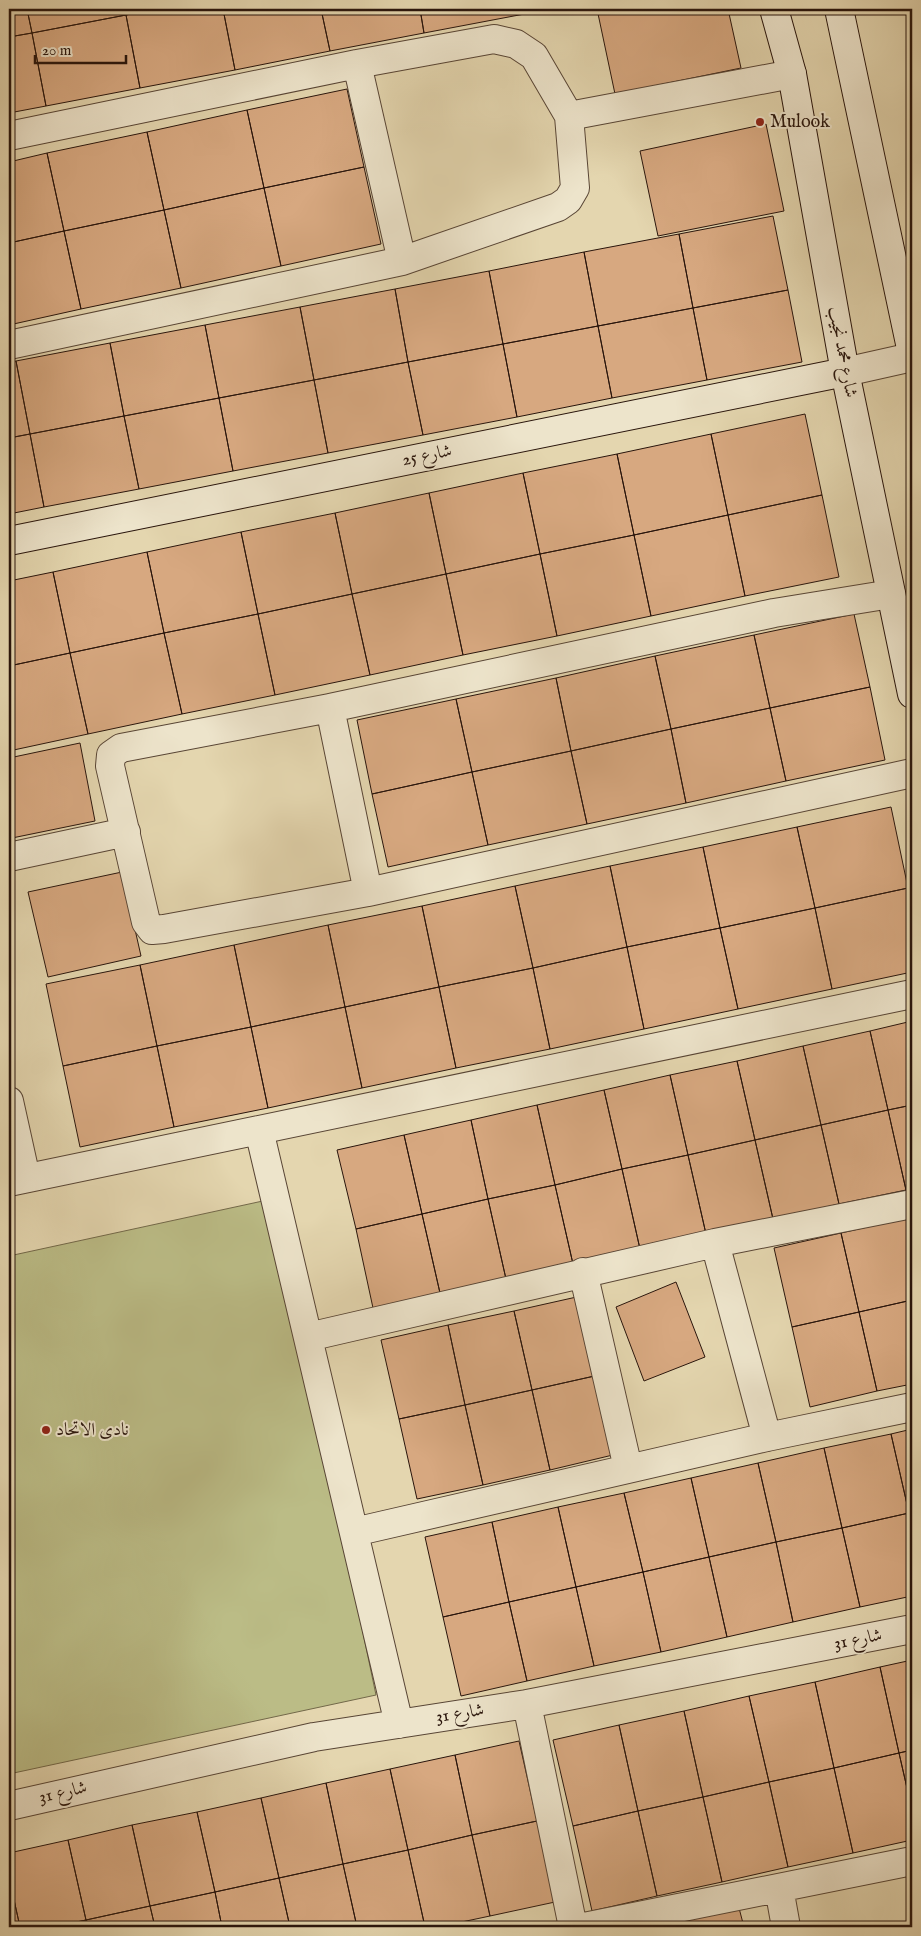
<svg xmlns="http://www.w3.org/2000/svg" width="921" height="1936" font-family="'IM FELL English',Amiri,serif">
  <rect width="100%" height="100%" fill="#e4d6af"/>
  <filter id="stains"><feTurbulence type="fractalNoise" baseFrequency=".004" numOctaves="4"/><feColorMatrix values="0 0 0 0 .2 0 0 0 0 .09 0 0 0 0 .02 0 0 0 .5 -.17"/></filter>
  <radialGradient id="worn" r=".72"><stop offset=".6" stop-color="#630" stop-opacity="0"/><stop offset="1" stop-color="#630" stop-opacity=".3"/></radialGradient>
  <!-- park -->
  <path fill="#bbbc86" stroke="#726849" d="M272,1199l104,496 -367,79v-518z"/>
  <!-- building -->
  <path fill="#d7a880" stroke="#29150c" d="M9,9h18l5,24 -23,4z
    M27,9h98l1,6 -94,18z
    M125,9h32l-31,6z
    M157,9h66l12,61 -95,18 -14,-73z
    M223,9h98l9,42 -95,19z
    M321,9h99l4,24 -94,18z
    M420,9h98l1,6 -95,18z
    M518,9h36l-35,6z
    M597,9h131l13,59 -126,26z
    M126,15l14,73 -94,18 -14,-73z
    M32,33l14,73 -37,7v-76z
    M347,89l17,78 -100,21 -17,-78z
    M247,110l17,78 -100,22 -17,-78z
    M766,124l18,87 -126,25 -18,-85z
    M147,132l17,78 -100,21 -17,-78z
    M47,153l17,78 -55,12v-81z
    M364,167l17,77 -100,22 -17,-78z
    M264,188l17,78 -100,22 -17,-78z
    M164,210l17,78 -100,21 -17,-78z
    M773,216l15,74 -95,18 -14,-74z
    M64,231l17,78 -72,16v-82z
    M679,234l14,74 -95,18 -14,-74z
    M584,252l14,74 -95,18 -14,-73z
    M489,271l14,73 -95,18 -13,-73z
    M395,289l13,73 -94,18 -14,-73z
    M788,290l14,72 -95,18 -14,-72z
    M300,307l14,73 -95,18 -14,-73z
    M693,308l14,72 -95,18 -14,-72z
    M205,325l14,73 -95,18 -14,-73z
    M598,326l14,72 -95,19 -14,-73z
    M110,343l14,73 -94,18 -14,-73z
    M503,344l14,73 -94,18 -15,-73z
    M16,361l14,73 -21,4v-75z
    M408,362l15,73 -95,18 -14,-73z
    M314,380l14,73 -95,18 -14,-73z
    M219,398l14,73 -94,18 -15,-73z
    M805,414l17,81 -94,20 -17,-81z
    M124,416l15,73 -95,18 -14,-73z
    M30,434l14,73 -35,7v-76z
    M711,434l17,81 -94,20 -17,-81z
    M617,454l17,81 -94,19 -17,-81z
    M523,473l17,81 -94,20 -17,-81z
    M429,493l17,81 -94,20 -17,-81z
    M822,495l17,82 -94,19 -17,-81z
    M335,513l17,81 -94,20 -17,-82z
    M728,515l17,81 -94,20 -17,-81z
    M241,532l17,82 -94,19 -17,-81z
    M634,535l17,81 -94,20 -17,-82z
    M147,552l17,81 -94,20 -17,-81z
    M540,554l17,82 -94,19 -17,-81z
    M53,572l17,81 -61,13v-85z
    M446,574l17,81 -93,20 -18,-81z
    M352,594l18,81 -95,20 -17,-81z
    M258,614l17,81 -93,19 -18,-81z
    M854,614l16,73 -100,21 -16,-73z
    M164,633l18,81 -94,20 -18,-81z
    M754,635l16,73 -99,21 -16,-73z
    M70,653l18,81 -79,17v-85z
    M655,656l16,73 -100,22 -15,-73z
    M556,678l15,73 -99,21 -16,-73z
    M870,687l15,73 -99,21 -16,-73z
    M456,699l16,73 -100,22 -15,-74z
    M770,708l16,73 -100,22 -15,-74z
    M671,729l15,74 -99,21 -16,-73z
    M80,743l15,78 -83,17 -3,-15v-65z
    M571,751l16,73 -99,21 -16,-73z
    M472,772l16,73 -100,22 -16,-73z
    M891,807l17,81 -93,20 -18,-81z
    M797,827l18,81 -95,20 -17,-81z
    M703,847l17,81 -93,19 -17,-81z
    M610,866l17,81 -94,21 -18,-82z
    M122,872l19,84 -93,21 -20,-85z
    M515,886l18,82 -94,19 -17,-81z
    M908,888l4,19v65l-80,17 -17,-81z
    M422,906l17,81 -94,20 -17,-82z
    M815,908l17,81 -94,20 -18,-81z
    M328,925l17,82 -94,20 -17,-82z
    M720,928l18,81 -94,20 -17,-82z
    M234,945l17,82 -94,19 -17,-81z
    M627,947l17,82 -94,20 -17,-81z
    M140,965l17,81 -94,20 -17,-82z
    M533,968l17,81 -94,19 -17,-81z
    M439,987l17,81 -94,20 -17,-81z
    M345,1007l17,81 -94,20 -17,-81z
    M912,1021v84l-24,5 -18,-79z
    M251,1027l17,81 -94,19 -17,-81z
    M870,1031l18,79 -67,15 -18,-79z
    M157,1046l17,81 -94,20 -17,-81z
    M803,1046l18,79 -66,15 -18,-79z
    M737,1061l18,79 -67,15 -18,-80z
    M670,1075l18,80 -66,14 -18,-79z
    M604,1090l18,79 -67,16 -18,-80z
    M537,1105l18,80 -67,14 -17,-79z
    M912,1105v83l-6,2 -18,-80z
    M888,1110l18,80 -67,14 -18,-79z
    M471,1120l17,79 -66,15 -18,-79z
    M821,1125l18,79 -66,15 -18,-79z
    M404,1135l18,79 -66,15 -19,-79z
    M755,1140l18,79 -67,15 -18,-79z
    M688,1155l18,79 -66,15 -18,-80z
    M622,1169l18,80 -67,15 -18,-79z
    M555,1185l18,79 -67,15 -18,-80z
    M488,1199l18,80 -66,14 -18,-79z
    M422,1214l18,79 -67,15 -17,-79z
    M907,1218l5,23v59l-53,12 -18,-79z
    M841,1233l18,79 -67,15 -18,-79z
    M676,1282l29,75 -61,24 -28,-74z
    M581,1296l18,79 -67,15 -18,-79z
    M912,1300v84l-35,7 -18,-79z
    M514,1311l18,79 -67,15 -17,-80z
    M859,1312l18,79 -67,16 -18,-80z
    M448,1325l17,80 -66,14 -18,-79z
    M599,1375l18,79 -67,16 -18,-80z
    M532,1390l18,80 -67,15 -18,-80z
    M465,1405l18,80 -66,14 -18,-80z
    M912,1429v83l-3,1 -18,-79z
    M891,1434l18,79 -67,15 -18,-80z
    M824,1448l18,80 -66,14 -18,-79z
    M758,1463l18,79 -67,15 -18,-79z
    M691,1478l18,79 -66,15 -19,-79z
    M624,1493l19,79 -67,15 -18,-80z
    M558,1507l18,80 -67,15 -17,-80z
    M909,1513l3,15v68l-52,11 -18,-79z
    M492,1522l17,80 -66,15 -18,-80z
    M842,1528l18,79 -67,15 -17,-80z
    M776,1542l17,80 -66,15 -18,-80z
    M709,1557l18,80 -66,15 -18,-80z
    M643,1572l18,80 -67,14 -18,-79z
    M576,1587l18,79 -67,15 -18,-79z
    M509,1602l18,79 -66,15 -18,-79z
    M912,1660v90l-13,3 -19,-86z
    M880,1667l19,86 -65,15 -19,-86z
    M815,1682l19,86 -65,14 -20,-86z
    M749,1696l20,86 -66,15 -19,-86z
    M684,1711l19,86 -65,14 -19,-86z
    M619,1725l19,86 -65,15 -20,-86z
    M519,1741l18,80 -65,14 -17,-80z
    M912,1750v60l-13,-57z
    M899,1753l13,57v30l-59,13 -19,-85z
    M455,1755l17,80 -64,15 -18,-81z
    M834,1768l19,85 -65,14 -19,-85z
    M390,1769l18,81 -65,14 -17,-81z
    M769,1782l19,85 -66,15 -19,-85z
    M326,1783l17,81 -64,14 -18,-80z
    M703,1797l19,85 -65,14 -19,-85z
    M261,1798l18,80 -64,14 -18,-80z
    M638,1811l19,85 -65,15 -19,-85z
    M197,1812l18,80 -65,14 -18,-81z
    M537,1821l18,81 -65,14 -18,-81z
    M132,1825l18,81 -64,14 -18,-80z
    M472,1835l18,81 -52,11h-13l-17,-77z
    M68,1840l18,80 -33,7h-33l-11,-50v-24z
    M408,1850l17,77h-68l-14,-63z
    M343,1864l14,63h-67l-11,-49z
    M9,1877l11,50h-11z
    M279,1878l11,49h-68l-7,-35z
    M215,1892l7,35h-67l-5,-21z
    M150,1906l5,21h-68l-1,-7z
    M739,1908l5,19h-71l-1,-3z
    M86,1920l1,7h-34z"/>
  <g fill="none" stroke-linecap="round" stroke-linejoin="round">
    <defs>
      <path id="street" d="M357,64l45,197
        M569,116l223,-42
        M9,136l348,-72 137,-25 22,5 18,12 35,60 6,72 -7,12 -10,7 -156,54 -393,84
        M845,372l67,-15
        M330,708l38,184 -204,37 -12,1 -6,-8 -36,-156 1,-11 10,-7z
        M330,708l444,-95 117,-19
        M9,857l117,-25
        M368,892l544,-119
        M9,1101l17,77
        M259,1130l140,594
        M9,1182l903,-188
        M715,1243l52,194
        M583,1272l45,196
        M308,1337l407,-94 197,-39
        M354,1532l413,-95 145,-30
        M527,1704l46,223
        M9,1806l305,-69 213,-33 385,-75
        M779,1888l7,39
        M584,1927l328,-66"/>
      <path id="secondary" d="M774,9l18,65 53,298 67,322
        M839,9l73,344
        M9,541l836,-169"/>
    </defs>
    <!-- street casing -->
    <use href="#street" stroke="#584535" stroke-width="30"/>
    <!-- secondary casing -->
    <use href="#secondary" stroke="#29150c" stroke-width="30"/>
    <!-- street -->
    <use href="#street" stroke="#ede4cb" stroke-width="28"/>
    <!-- secondary -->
    <use href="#secondary" stroke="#ede4cb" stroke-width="28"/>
  </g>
  <!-- markers -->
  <g fill="#8f2418" stroke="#ede4cb" stroke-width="2">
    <circle cx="760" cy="122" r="5"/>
    <circle cx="46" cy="1430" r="5"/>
  </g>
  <g text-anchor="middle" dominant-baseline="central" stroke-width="4" stroke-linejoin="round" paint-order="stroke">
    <!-- poi labels -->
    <g font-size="18" fill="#29150c" stroke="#ede4cb" text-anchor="start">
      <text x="770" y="122">Mulook</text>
      <text x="56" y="1430">نادى الاتحاد</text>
    </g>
    <!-- street labels -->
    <g font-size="18" fill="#29150c" stroke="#ede4cb">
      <text transform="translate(842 352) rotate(79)">شارع محمد نجيب</text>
      <text transform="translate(427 456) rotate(-11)">شارع 25</text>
      <text transform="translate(858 1640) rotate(-11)">شارع 31</text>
      <text transform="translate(460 1714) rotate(-9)">شارع 31</text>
      <text transform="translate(63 1793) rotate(-13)">شارع 31</text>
    </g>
  </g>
  <!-- margin -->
  <rect width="921" height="1936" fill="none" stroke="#e4d6af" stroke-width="30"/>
  <rect x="10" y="10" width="901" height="1916" fill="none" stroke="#29150c" stroke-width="2.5"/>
  <rect x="15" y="15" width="891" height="1906" fill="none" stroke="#29150c"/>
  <!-- scale -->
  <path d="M35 55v8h91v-8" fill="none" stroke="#29150c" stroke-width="2.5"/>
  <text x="42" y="55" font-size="15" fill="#29150c" stroke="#ede4cb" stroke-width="4" paint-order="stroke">20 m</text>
  <rect width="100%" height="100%" filter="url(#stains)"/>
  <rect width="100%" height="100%" fill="url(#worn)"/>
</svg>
